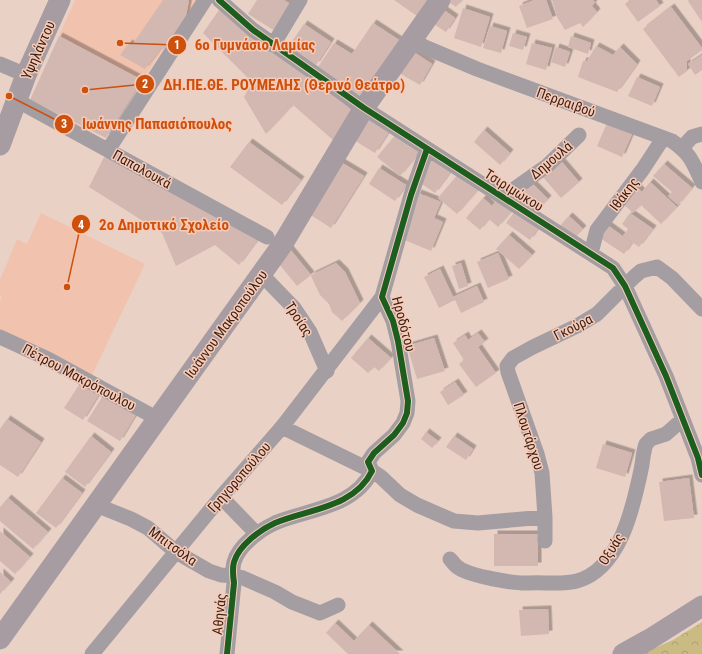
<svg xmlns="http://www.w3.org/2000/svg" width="702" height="654" font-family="'Roboto Condensed',sans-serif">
  <defs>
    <pattern id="forest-crowns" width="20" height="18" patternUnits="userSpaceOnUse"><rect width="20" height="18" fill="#cabb83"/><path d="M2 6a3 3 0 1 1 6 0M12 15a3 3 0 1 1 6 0" fill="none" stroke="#aea070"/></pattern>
    <filter id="shadow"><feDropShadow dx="3.5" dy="-3.5" stdDeviation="0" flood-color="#0004"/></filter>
  </defs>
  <rect width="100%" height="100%" fill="#e9d1c6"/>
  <!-- built -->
  <path fill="#f1c3af" d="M75,0h123l-56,80 -83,-44z
    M41,213l104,51 -53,111 -92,-44v-30l2,-5 -2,-1v-15l17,-41 10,5z"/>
  <!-- forest -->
  <path fill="url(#forest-crowns)" d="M702,622v32h-61l32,-14z"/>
  <!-- building -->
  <path fill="#d2b8b1" filter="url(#shadow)" d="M163,0h26l-3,16 -23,34 -1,-3 -17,22 -25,-14 9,-12 3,2z
    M257,0h27l8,5 -17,26 -27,-17z
    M394,0h34l-11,16z
    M446,0h16l-6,7z
    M534,0h12l7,19 -26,9 -8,-22z
    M552,0h41l2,2 -3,4 5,6 -14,15 -3,-4 -15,7 -8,-13z
    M630,0h26l4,6 -22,16 -13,-18z
    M689,0h13v22l-14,-21z
    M671,7l31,41v2l-15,11v10l-8,6 -36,-48z
    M441,8l14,10 -9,14 -15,-10z
    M463,8l27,9 -9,30 -27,-9z
    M219,10l138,104 -24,26 -40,-35 -27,29 -22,-37 8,-15 -49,-49z
    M373,23l26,17 -38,56 -43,-29 16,-24 18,11z
    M304,24l27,18 -15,23 -27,-19z
    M490,26l17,5 -6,22 -18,-5z
    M513,33l14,4 -4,13 -14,-4z
    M59,36l83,44 -36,58 -76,-38z
    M571,36l20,7 -3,11 -20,-7z
    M532,43l20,5 -6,22 -20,-6z
    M596,46l17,9 7,-8 17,17 -20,28 -39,-15 5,-16h4z
    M556,47l14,5 -5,15 -14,-5z
    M412,51l20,13 -12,21 -21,-12z
    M702,55v15l-7,5 -7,-11z
    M637,77l23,10 -8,19 -24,-10z
    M366,116l24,14 -15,23 -23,-14z
    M607,123l25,11 -10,23 -25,-11z
    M484,130l26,23 -10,12 -26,-23z
    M398,132l23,19 -21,25 -23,-19z
    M249,142l52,38 -19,25 -52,-38z
    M433,156l19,14 -17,23 -19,-13z
    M104,157l155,81 -20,27 -24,-20 -39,21 -14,-33 -73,-46z
    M339,161l25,15 -33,52 -25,-16z
    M561,161l18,21 -18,16 -18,-21z
    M664,164l28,24 -14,17 -10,-9 4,-4 -19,-16z
    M379,168l27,17 -11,16 -26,-17z
    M460,172l19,17 -22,25 -19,-16z
    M650,182l27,25 -16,17 -20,-19 -8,8 -11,-10 14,-17 6,6z
    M532,183l16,16 -15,16 -17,-17z
    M418,193l23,9 -7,16 9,4 -12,29 -31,-13z
    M483,198l9,8 5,-6 14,12 -13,15 -9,-8 -9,11 -14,-12z
    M516,210l23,17 -9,13 -24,-17z
    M630,213l23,16 -14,18 -16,-11 5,-7 -6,-5z
    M569,216l14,13 -11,11 -13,-13z
    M606,224l26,19 -8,11 -27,-18z
    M509,235l23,20 -13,14 -23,-20z
    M289,248l22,27 -14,11 -22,-27z
    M498,253l11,26 -21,9 -11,-26z
    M336,263l9,9 15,31 -18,18 -10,-9 -3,-8 -9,-9 -9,-19 2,-2z
    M461,263l7,23 -9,3 -7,-23z
    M440,269l13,28 24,-11 7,16 -23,11 -6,-13 -16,8 -15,-31z
    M478,333l7,9 -7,5 18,26 -20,14 -17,-23 5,-4 -11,-17 12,-8 3,5z
    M368,338l23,20 -12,13 -5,-4 -6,6 -17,-15z
    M434,338l11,33 -28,8 -10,-33z
    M82,380l19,11 -18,29 -19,-12z
    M455,382l9,13 -16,10 -8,-13z
    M106,391l32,20 -18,30 -33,-20z
    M7,419l34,23 -23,35 -18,-12v-36z
    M426,432l12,9 -6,7 -11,-9z
    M91,436l20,16 -26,35 -20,-15z
    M454,436l19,13 -7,11 -20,-13z
    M603,444l29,9 -7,24 -29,-9z
    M62,478l20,15 -26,35 -20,-15z
    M689,478l5,40 -30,3 -5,-39z
    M8,498l40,34 -15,17 -33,-28v-14z
    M0,531l30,26 -15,17 -15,-13z
    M494,534h44v32h-44z
    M0,572l11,10 -11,12z
    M548,609l1,25 -28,2 -2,-26z
    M335,623l19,18 15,-16 31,29h-52l-22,-21z"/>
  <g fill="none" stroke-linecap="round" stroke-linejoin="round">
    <!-- street -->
    <path stroke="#a49ea3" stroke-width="15" d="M219,0l34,30 111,78 249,160 12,18 41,90 32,82 4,17
      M412,40l15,8 50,21 195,72c19,13 21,22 30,41
      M273,45l27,-45
      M0,64l26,11
      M16,100l251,137
      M682,148l10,-11 10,-3
      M108,150l97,-150
      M503,197l45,-32 31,-30
      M591,253l6,-23 46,-61 17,-26 1,-5
      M262,275l32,33 16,24 17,39
      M0,337l48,22 110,60
      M282,427l90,44 9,6 19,18 17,10 37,16 24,2 67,-6
      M221,497l36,37
      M96,505l35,14 17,9 28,24 33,19 12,4 15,1 7,2 32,14 17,10 28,11 18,-8
      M545,541v-24l-3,-44 -5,-19 -29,-82 -1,-6 6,-8 20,-11 44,-21 20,-12 37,-37 7,-6 16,-4 15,11 30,31
      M450,559c3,3 5,7 9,9 11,8 56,16 70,15 16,-1 33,2 48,-2 43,-12 56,-73 64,-111 2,-9 2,-18 5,-26l5,-5 15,-5 17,-15
      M92,654l129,-157 61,-70 100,-130
      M227,654l7,-71c-1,-7 -2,-14 0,-21 5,-17 26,-32 41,-39 33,-14 79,-15 97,-52l-4,-9 6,-9 20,-18 9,-12 4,-10 1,-12 -10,-60 -5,-20 -11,-24 29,-102 16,-46"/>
    <!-- secondary -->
    <path stroke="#a69ca1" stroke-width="21" d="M0,145l26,-70 34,-75
      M0,639l282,-394 82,-137 76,-108
      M623,654l27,-15 52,-33"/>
    <defs>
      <path id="cycleway" d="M219,0l34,30 111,78 249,160 12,18 41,90 32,82 4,17
        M227,654l7,-71c-1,-7 -2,-14 0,-21 5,-17 26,-32 41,-39 33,-14 79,-15 97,-52l-4,-9 6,-9 20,-18 9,-12 4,-10 1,-12 -10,-60 -5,-20 -11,-24 29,-102 16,-46"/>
    </defs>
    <!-- cycleway casing -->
    <use href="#cycleway" stroke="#f7cbb8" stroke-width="8"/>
    <!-- cycleway -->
    <use href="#cycleway" stroke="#1b5e20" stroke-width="6"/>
  </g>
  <g text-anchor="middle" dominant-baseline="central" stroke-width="3" stroke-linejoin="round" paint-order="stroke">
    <!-- street labels -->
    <g font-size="14" fill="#3a1f13" stroke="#f7cbb8">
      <text transform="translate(38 50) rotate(-66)">Υψηλάντου</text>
      <text transform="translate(566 102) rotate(20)">Περραιβού</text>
      <text transform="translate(551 160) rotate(-40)">Δημουλά</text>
      <text transform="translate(142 169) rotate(29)">Παπαλουκά</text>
      <text transform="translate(514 190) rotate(32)">Τσιριμώκου</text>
      <text transform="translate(624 194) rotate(-53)">Ιθάκης</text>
      <text transform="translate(299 319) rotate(57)">Τροίας</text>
      <text transform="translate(226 324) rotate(-54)">Ιωάννου Μακροπούλου</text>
      <text transform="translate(404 324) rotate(75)">Ηροδότου</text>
      <text transform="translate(573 327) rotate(-27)">Γκούρα</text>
      <text transform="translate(79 377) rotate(28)">Πέτρου Μακρόπουλου</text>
      <text transform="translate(529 436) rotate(72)">Πλουτάρχου</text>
      <text transform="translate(239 477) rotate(-49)">Γρηγοροπούλου</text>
      <text transform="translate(173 546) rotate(36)">Μπιτσόλα</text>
      <text transform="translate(611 549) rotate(-58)">Οξυάς</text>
      <text transform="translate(219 614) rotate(-84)">Αθηνάς</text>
    </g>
  </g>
  <!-- callouts -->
  <path fill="none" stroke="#ce500d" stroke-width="1.5" d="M120 43L177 45M85 90L145 84M9 96L64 124M67 287L81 224"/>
  <g fill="#ce500d" stroke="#f7cbb8" stroke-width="1.5">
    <circle cx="120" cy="43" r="4"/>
    <circle cx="85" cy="90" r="4"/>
    <circle cx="9" cy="96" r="4"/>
    <circle cx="67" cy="287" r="4"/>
    <circle cx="177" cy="45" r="10"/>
    <circle cx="145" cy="84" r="10"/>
    <circle cx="64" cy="124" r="10"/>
    <circle cx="81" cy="224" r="10"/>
  </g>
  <g font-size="12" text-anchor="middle" font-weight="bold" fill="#fff">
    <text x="177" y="49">1</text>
    <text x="145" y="88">2</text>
    <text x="64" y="128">3</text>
    <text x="81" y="229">4</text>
  </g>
  <g font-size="15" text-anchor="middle" font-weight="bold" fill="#ce500d" stroke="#f7cbb8" stroke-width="3" stroke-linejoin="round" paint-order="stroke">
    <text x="255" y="50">6ο Γυμνάσιο Λαμίας</text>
    <text x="284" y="90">ΔΗ.ΠΕ.ΘΕ. ΡΟΥΜΕΛΗΣ (Θερινό Θεάτρο)</text>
    <text x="157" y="129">Ιωάννης Παπασιόπουλος</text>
    <text x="164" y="230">2ο Δημοτικό Σχολείο</text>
  </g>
</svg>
